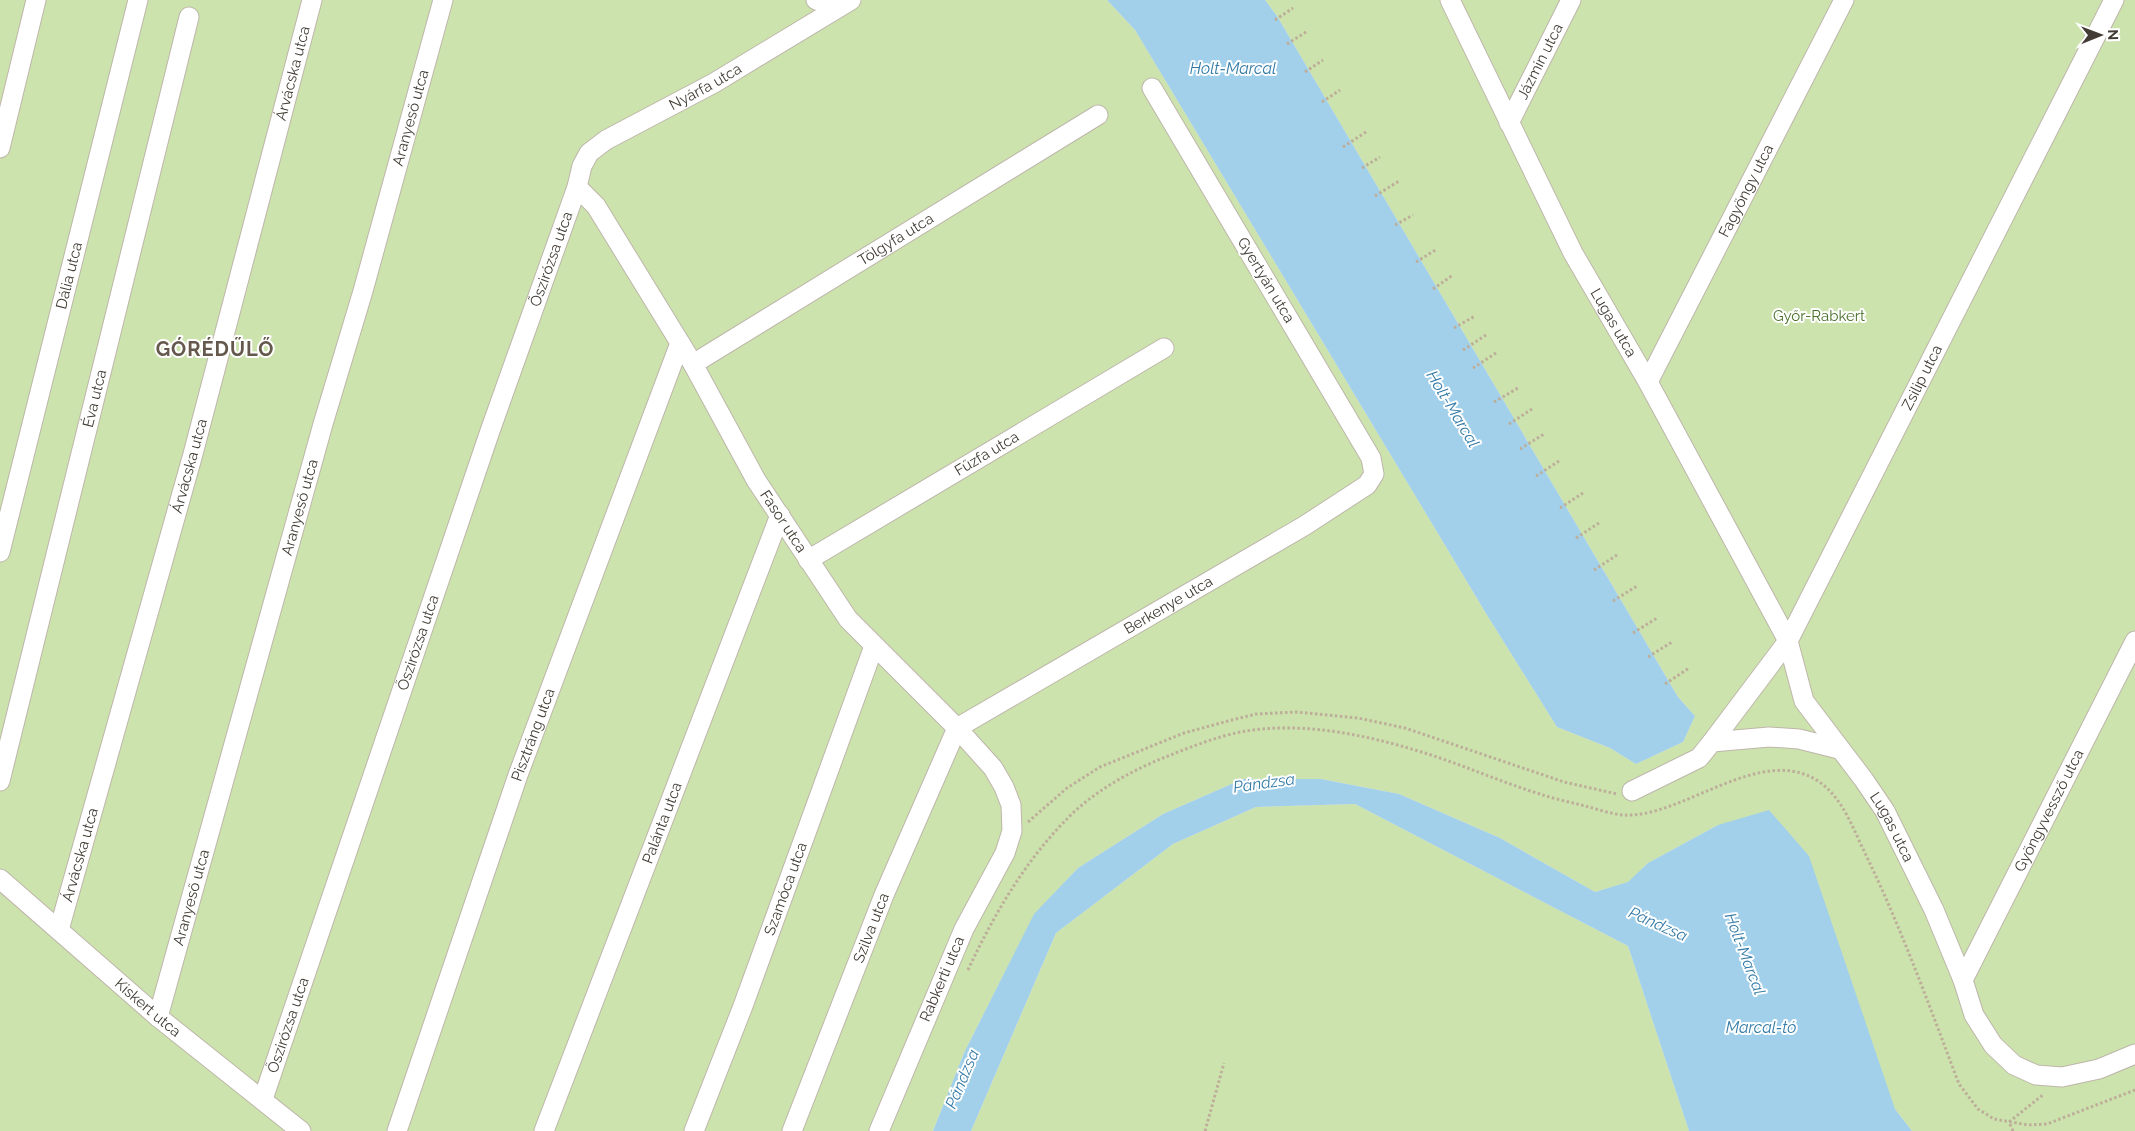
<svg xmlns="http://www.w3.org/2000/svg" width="2135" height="1131" font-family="Raleway,sans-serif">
  <rect width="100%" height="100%" fill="#f1ece3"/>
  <!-- green -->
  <path fill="#cde3ae" d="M0,0h1107l28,30 352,585 70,112 53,21 26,16 47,-22 12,-26 -17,-19 -401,-681 -12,-16h870v1131h-223l-17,-22 -177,-284 -70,38 -19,19 -34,10 -95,-54 -101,-44 -78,-15h-78l-80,35 -85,54 -44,47 -70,138 -31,78h-933z
    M1355,804l273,142 61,185h-718l85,-198 117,-89 83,-37z"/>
  <!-- water -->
  <path fill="#a2d0eb" d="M1107,0h158l12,16 401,681 17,19 -12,26 -47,22 -26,-16 -53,-21 -70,-112 -352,-585z
    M1243,779h78l78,15 101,44 95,54 33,-10 20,-19 70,-38 51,-15 40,46 86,253 17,22h-223l-61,-185 -273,-142 -99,3 -83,37 -117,89 -85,198h-38l31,-78 70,-139 44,-46 85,-54z"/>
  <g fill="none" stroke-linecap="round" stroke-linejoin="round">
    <defs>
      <g id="street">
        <path d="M816,0l22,7"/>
        <path id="s1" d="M1450,0l123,253 75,129 140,259 16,60 60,79 21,31 49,99 29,70 11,35 19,30 21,20 22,10 26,2 37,-8 36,-15"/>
        <path id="s2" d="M1509,123l62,-123"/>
        <path d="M0,148l36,-148"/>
        <path id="s3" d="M577,187l19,19 97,158 63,116 92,139 109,109 36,40 11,19 7,18 1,26 -7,22 -41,76 -85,202"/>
        <path id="s4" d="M693,364l405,-249"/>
        <path id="s5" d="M1648,382l196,-382"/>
        <path id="s6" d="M0,552l138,-552"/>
        <path id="s7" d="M808,560l356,-212"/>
        <path id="s8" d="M1712,742l76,-101 326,-641"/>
        <path id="s9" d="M0,781l189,-764"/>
        <path d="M1632,791l67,-33 13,-16 57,-5 30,2 40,10"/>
        <path id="s10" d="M0,879l158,138 143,114"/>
        <path id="s11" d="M59,930l134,-476 119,-454"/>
        <path id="s12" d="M1963,980l172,-339"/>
        <path id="s13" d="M158,1017l165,-593 40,-133 80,-291"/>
        <path id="s14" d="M263,1099l227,-668 87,-244 5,-21 7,-13 17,-13 108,-57 137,-83"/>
        <path id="s15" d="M397,1131l121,-356 162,-432"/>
        <path id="s16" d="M544,1131l236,-616"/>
        <path id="s17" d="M694,1131l49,-125 131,-360"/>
        <path id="s18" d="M792,1131l92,-236 73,-167 347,-202 63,-41 7,-11 -3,-16 -219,-370"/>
      </g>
    </defs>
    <!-- street casing -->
    <use href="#street" stroke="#beb6aa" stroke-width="21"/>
    <!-- path -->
    <path stroke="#bcae99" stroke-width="3" stroke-dasharray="2.5 2.5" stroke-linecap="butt" d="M1275,20l18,-12
      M1287,44l19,-12
      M1305,72l18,-12
      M1322,102l18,-12
      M1343,147l23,-15
      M1362,168l18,-11
      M1375,196l24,-15
      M1395,225l18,-10
      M1416,262l21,-13
      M1433,289l20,-14
      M1454,328l21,-12
      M1463,350l23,-15
      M1473,368l23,-15
      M1494,402l24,-14
      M1509,424l23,-15
      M1520,449l24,-15
      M1536,476l23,-15
      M1560,508l23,-15
      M1576,538l23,-15
      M1594,570l23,-15
      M1613,601l24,-15
      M1633,633l24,-15
      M1648,657l24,-15
      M1665,684l24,-16
      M1028,822l39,-34 33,-21 84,-34 44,-12 28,-7 40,-2 62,6 47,10 159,54 53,12
      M968,970c27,-58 60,-114 106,-158 25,-23 54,-39 84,-52 28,-11 58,-24 88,-29 62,-10 130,6 188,25 36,12 70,27 106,38 14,5 30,8 45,12 12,3 26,8 38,9 59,4 137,-72 195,-34 24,16 34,45 46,70 37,76 65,154 95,233l19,25 16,10 34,6 19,-1 88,-34
      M1205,1131l19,-68
      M2013,1131l-4,-9 35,-28"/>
    <!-- street -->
    <use href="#street" stroke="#fff" stroke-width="19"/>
  </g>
  <g text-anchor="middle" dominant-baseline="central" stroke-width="4" stroke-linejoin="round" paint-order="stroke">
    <!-- street labels -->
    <g font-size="15" fill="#423c34" stroke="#fff">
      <text stroke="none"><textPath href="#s2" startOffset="69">Jázmin utca</textPath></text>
      <text stroke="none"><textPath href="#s11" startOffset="888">Árvácska utca</textPath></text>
      <text stroke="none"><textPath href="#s14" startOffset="1135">Nyárfa utca</textPath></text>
      <text stroke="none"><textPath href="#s13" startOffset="934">Aranyeső utca</textPath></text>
      <text stroke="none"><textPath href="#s5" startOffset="215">Fagyöngy utca</textPath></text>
      <text stroke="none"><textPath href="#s4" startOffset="238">Tölgyfa utca</textPath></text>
      <text stroke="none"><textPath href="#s14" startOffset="888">Őszirózsa utca</textPath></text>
      <text stroke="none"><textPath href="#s6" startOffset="285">Dália utca</textPath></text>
      <text transform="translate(1266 280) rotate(59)">Gyertyán utca</text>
      <text stroke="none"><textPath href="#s1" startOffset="362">Lugas utca</textPath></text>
      <text stroke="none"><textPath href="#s8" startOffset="422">Zsilip utca</textPath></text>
      <text stroke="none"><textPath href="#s9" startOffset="394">Éva utca</textPath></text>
      <text stroke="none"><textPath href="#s7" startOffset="208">Fűzfa utca</textPath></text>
      <text stroke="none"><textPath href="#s11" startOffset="482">Árvácska utca</textPath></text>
      <text stroke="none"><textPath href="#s13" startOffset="529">Aranyeső utca</textPath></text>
      <text stroke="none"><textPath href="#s3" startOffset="394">Fasor utca</textPath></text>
      <text stroke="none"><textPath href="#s18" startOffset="680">Berkenye utca</textPath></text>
      <text stroke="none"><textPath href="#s14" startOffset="482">Őszirózsa utca</textPath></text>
      <text stroke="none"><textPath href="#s15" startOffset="419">Pisztráng utca</textPath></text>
      <text stroke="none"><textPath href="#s12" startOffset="190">Gyöngyvessző utca</textPath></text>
      <text stroke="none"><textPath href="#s16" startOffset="330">Palánta utca</textPath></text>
      <text stroke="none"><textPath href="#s1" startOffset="941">Lugas utca</textPath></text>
      <text stroke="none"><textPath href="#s11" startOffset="78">Árvácska utca</textPath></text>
      <text stroke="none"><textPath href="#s17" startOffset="259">Szamóca utca</textPath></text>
      <text stroke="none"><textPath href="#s13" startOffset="124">Aranyeső utca</textPath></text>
      <text stroke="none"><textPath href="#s18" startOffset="218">Szilva utca</textPath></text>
      <text transform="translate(942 979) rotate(-67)">Rabkerti utca</text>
      <text stroke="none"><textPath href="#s10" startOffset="196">Kiskert utca</textPath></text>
      <text stroke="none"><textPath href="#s14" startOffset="78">Őszirózsa utca</textPath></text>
    </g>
    <!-- park labels -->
    <g font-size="15" fill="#48702b" stroke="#fff">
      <text x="1819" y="316">Győr-Rabkert</text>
    </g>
    <!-- water labels -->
    <g font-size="16" font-style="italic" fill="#347ba7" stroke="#fff">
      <text x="1233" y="68">Holt-Marcal</text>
      <text transform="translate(1453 409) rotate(59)">Holt-Marcal</text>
      <text transform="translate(1264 783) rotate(-8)">Pándzsa</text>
      <text transform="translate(1658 924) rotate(24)">Pándzsa</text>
      <text transform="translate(1745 954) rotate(69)">Holt-Marcal</text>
      <text x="1761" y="1027">Marcal-tó</text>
      <text transform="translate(962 1079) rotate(-67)">Pándzsa</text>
    </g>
    <!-- district labels -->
    <g font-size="20" font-weight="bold" letter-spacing="1" fill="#64594c" stroke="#fff">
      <text x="215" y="349">GÓRÉDŰLŐ</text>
    </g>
  </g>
  <!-- north arrow -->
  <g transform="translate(2100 35) rotate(89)" stroke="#ffffff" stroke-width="4" paint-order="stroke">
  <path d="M0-4L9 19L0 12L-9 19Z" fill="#423c34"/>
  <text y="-8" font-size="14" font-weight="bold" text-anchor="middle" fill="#423c34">N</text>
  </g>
</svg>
